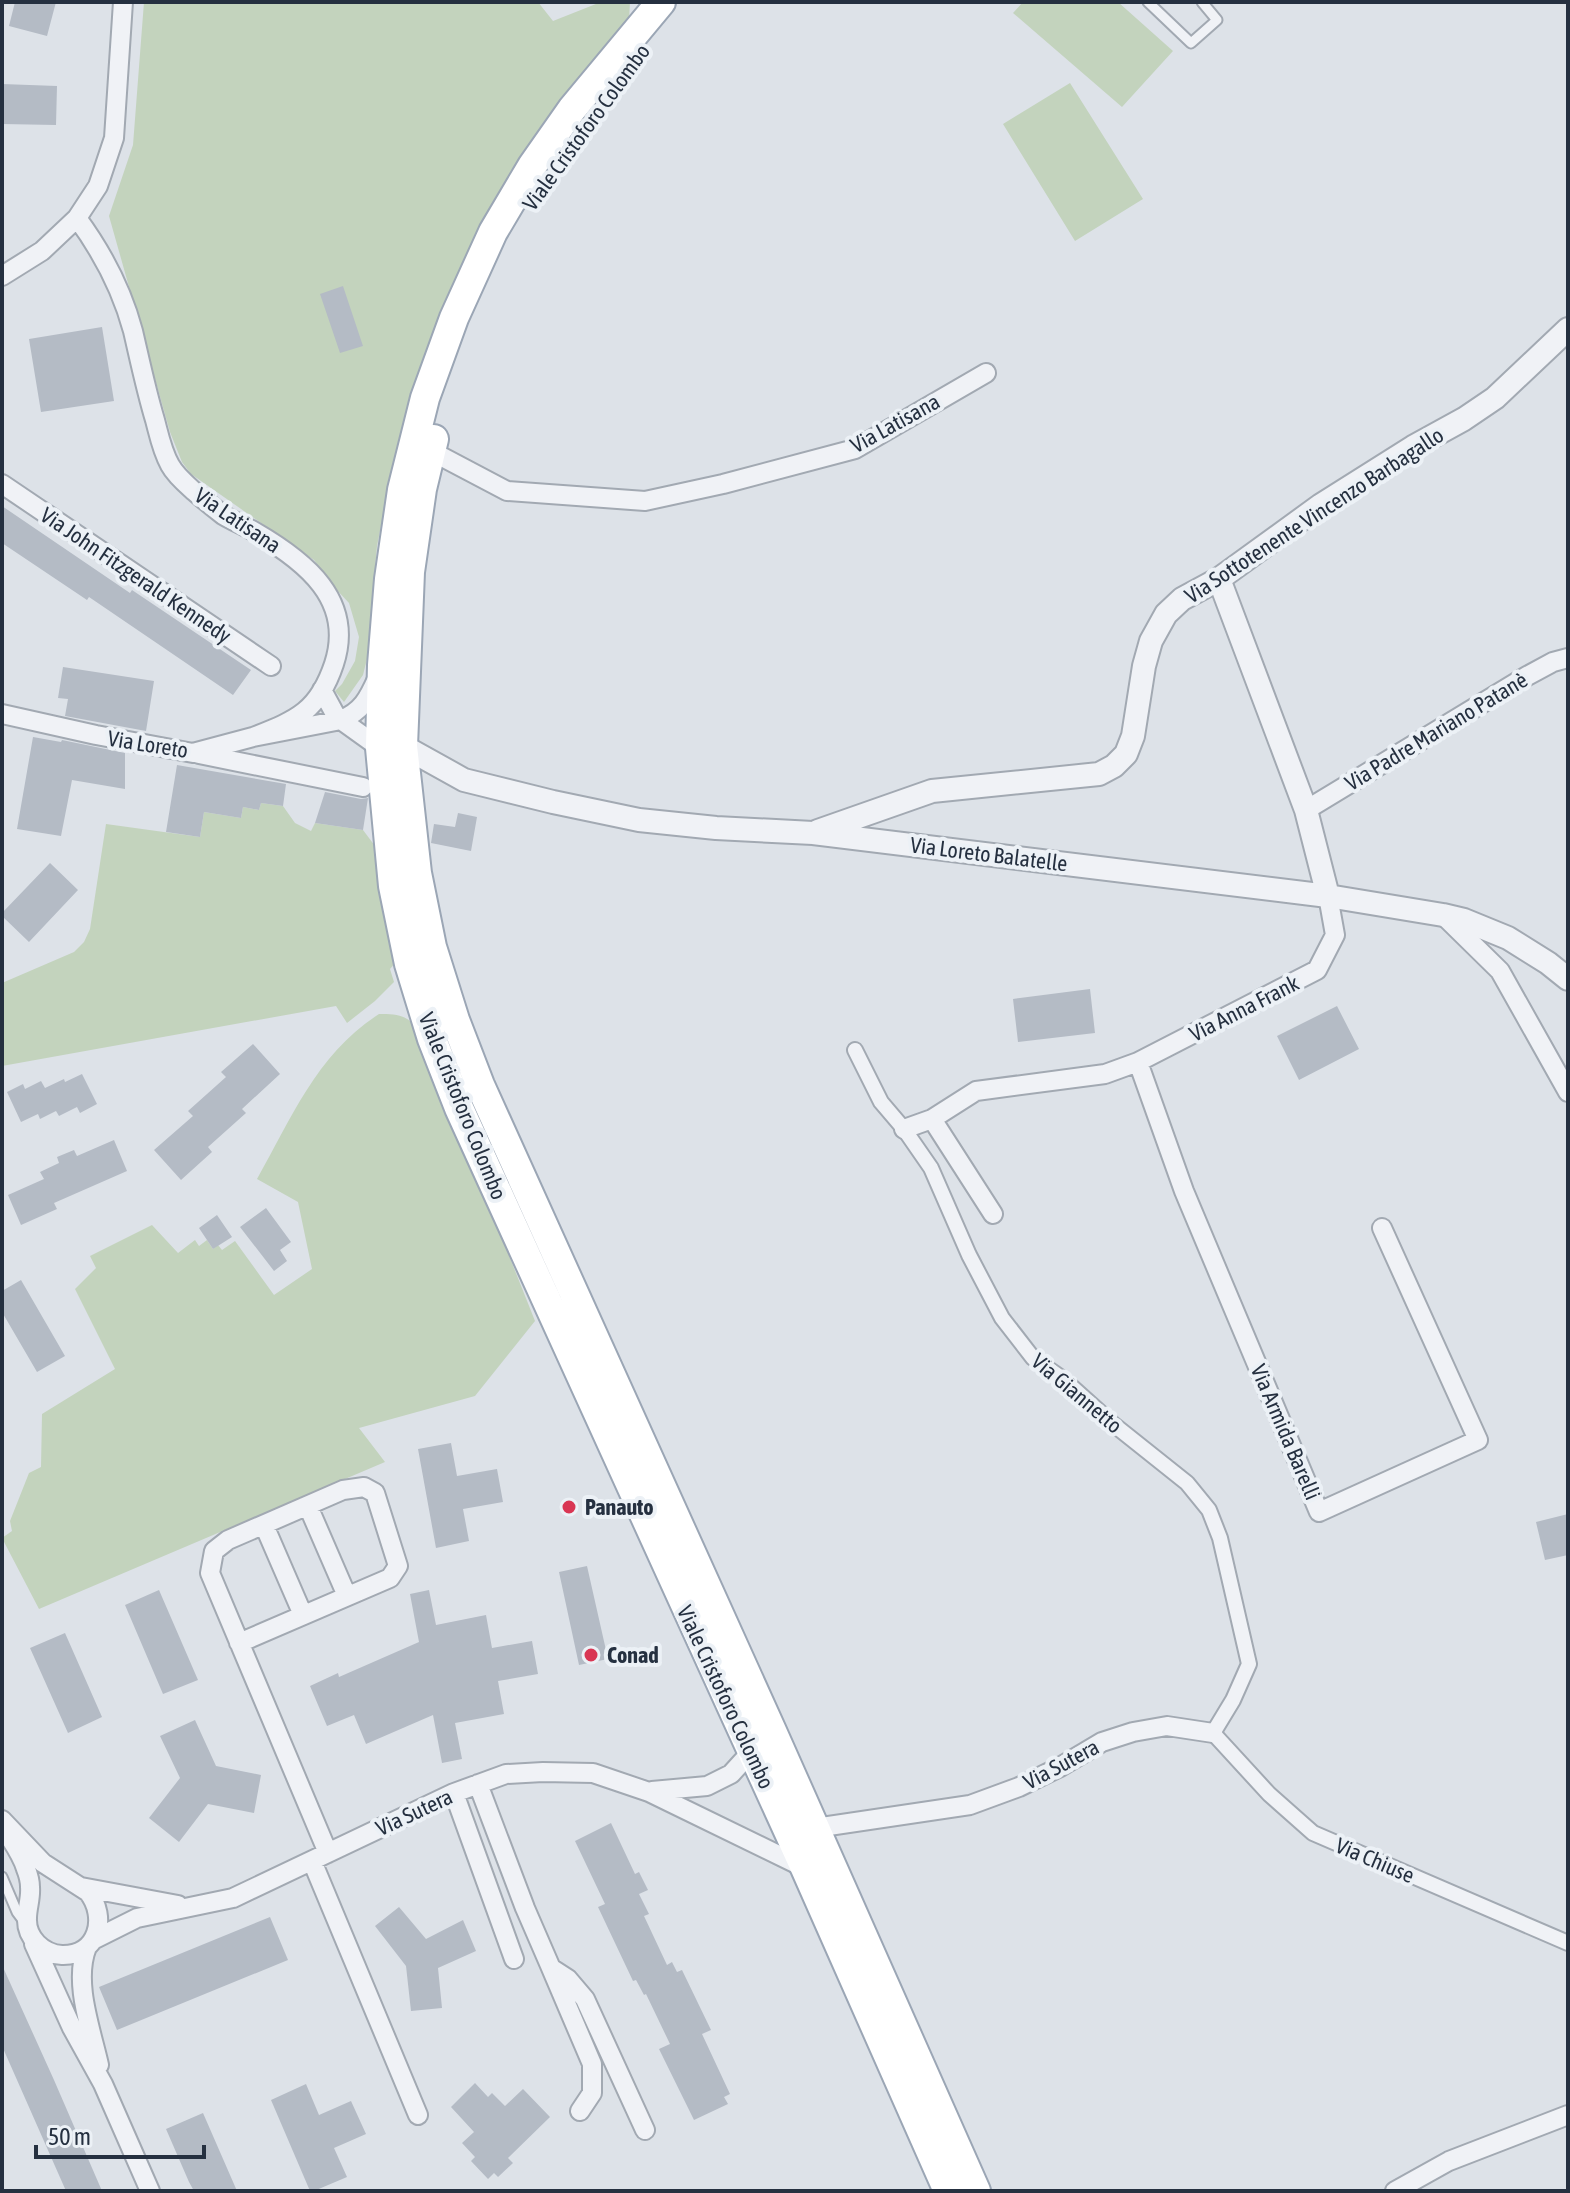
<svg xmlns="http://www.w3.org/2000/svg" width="1570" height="2193" font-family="'Asap Condensed',sans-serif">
  <rect width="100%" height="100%" fill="#dde2e8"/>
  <!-- green -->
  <path fill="#c3d3bd" d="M144,2h394l15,19 48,-19h29l-1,18 -144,198 -32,65 -27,70 -34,118 -15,75 -10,113 -4,16 -19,27 -9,-11 7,-7 13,-23 4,-24 -10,-34 -15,-16 -20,-27 -123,-86 -9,-12 -12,-30 -61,-216 24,-71z
    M1023,2h95l55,49 -51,56 -109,-94z
    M1070,83l73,116 -68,42 -72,-117z
    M261,803l22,3 12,17 16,8 4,-8 48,7 12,16 6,51 16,64 -7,8 4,13 -19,19 -28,22 -11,-17 -334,60v-83l72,-31 10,-10 6,-13 16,-105 94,13 4,-25 37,6 2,-11 16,3z
    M379,1014c15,0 26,0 36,12l66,159 54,136 -60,75 -116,32 26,34 -346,147 -37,-71 10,-7 -2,-10 19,-48 12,-6 1,-53 73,-45 -40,-80 21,-21 -6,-12 62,-31 26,28 17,-13 4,6 8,-6 6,9 5,-4 4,5 13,-9 39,54 38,-26 -14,-67 -41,-23c35,-62 60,-125 122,-165z"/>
  <!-- building -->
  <path fill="#b4bbc5" d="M15,2h41l-9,34 -38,-10z
    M2,84l55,2 -1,39 -54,-1z
    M343,286l20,60 -23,7 -20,-59z
    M102,327l12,74 -73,11 -12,-73z
    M2,506l128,87 2,-3 119,80 -18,25 -144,-98 -2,3 -85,-57z
    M63,667l91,14 -8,50 -81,-15 3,-17 -10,-1z
    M33,737l28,5 1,-2 63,13v36l-53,-9 -11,56 -44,-7z
    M177,765l109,19 -3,22 -22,-3 -2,7 -16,-3 -2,11 -37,-6 -4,25 -34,-5z
    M325,792l36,7 7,-1 -5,32 -48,-7z
    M458,813l19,4 -6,34 -40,-8 3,-19 21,3z
    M50,863l28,27 -49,52 -27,-26v-3z
    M1090,989l5,44 -77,9 -5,-43z
    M1337,1006l22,43 -60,31 -22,-44z
    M253,1044l27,30 -38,35 4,4 -38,34 4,5 -31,28 -27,-30 39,-34 -5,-5 38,-34 -5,-5z
    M82,1074l15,30 -17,9 -3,-6 -18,9 -3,-5 -16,8 -2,-5 -17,8 -14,-30 16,-8 2,5 16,-8 4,7 19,-9 1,3z
    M114,1140l13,31 -73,32 3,6 -36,16 -13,-30 36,-16 -4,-7 19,-9 -2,-6 17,-7 3,6z
    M266,1208l25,34 -11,8 7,11 -13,10 -34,-44z
    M217,1215l15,22 -19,12 -14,-21z
    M21,1280l44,76 -28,16 -35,-60v-21z
    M451,1443l6,33 40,-7 6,33 -40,7 6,32 -33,7 -18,-99z
    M1568,1514v41l-23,5 -9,-38z
    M587,1566l21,93 -29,6 -20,-93z
    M159,1590l39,90 -35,14 -38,-89z
    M429,1590l7,35 50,-10 6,33 40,-7 6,33 -40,7 6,33 -49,9 7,36 -20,4 -9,-48 -67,29 -12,-29 -27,11 -17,-40 28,-13 1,4 80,-35 -9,-48z
    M65,1633l37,84 -34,16 -38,-85z
    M195,1720l21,46 45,9 -7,38 -46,-9 -29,38 -30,-24 31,-40 -20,-42z
    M611,1823l24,51 4,-2 9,18 -9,4 10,20 -5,2 23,49 5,-3 5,10 5,-2 29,60 -9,4 28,60 -6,3 4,7 -34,16 -35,-71 11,-5 -24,-50 -2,1 -8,-15 -3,1 -35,-74 7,-3 -30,-63z
    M399,1907l27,32 37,-19 13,31 -38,17 4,40 -31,3 -5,-45 -31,-40z
    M270,1917l18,43 -171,70 -18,-43z
    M2,1965l52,115 48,111h-36l-64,-145z
    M475,2083l13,14 4,-4 13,13 18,-17 27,28 -42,41 5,5 -15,14 -4,-4 -6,6 -17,-18 4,-4 -13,-14 12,-11 -23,-25z
    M306,2084l13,31 32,-14 15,33 -32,14 13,29 -33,14h-4l-39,-91z
    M203,2113l34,78h-43l-5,-9 -23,-53z"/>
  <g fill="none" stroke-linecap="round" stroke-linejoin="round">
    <defs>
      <path id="service" d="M1148,2l43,41 26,-23 -15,-18
        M2,1877l15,35 9,12"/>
      <path id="pedestrian" d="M855,1050l26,52 23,27 27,39 38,87 33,63 31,40 30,21 50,45 74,59 22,27 11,28 29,126 -16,36 -20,33 56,61 44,39 255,110"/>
      <path id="minor" d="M77,218c25,34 45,72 56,113 7,30 13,59 22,89 4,15 7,31 15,45 6,11 16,19 25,27 9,8 19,16 28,23 10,6 22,11 32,17 50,29 100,68 79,132 -16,48 -38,56 -81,73
        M2,276l40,-25 35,-33 21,-32 16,-48 9,-136
        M431,451l76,40 138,10 78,-17 132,-35 131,-76
        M2,484l269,182
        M322,690l13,24 6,6c21,-9 27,-21 36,-41
        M2,714l94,21 97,18 60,-16 88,-17 39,28
        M199,754l164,33
        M1306,810l221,-134 26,-14 15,-4
        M1443,915l57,56 68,121
        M1138,1062l46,129 135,321 159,-72 -96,-212
        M904,1129l28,-10
        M993,1214l-61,-95 44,-28 129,-17 33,-12 179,-92 18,-35 -7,-39
        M308,1506l39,90
        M264,1525l39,90
        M239,1643l151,-65 8,-12 -23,-73 -11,-6 -21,3 -115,50 -14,11 -4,22 118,280
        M478,1784l47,124 26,60 17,11 17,20 60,131
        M652,1791l55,-5 24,-12 20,-22
        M454,1793l60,166
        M2,1820l41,43 45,29c20,25 10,64 -26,63 -19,-1 -36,-17 -35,-37 0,-10 4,-20 3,-31 0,-6 -2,-13 -4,-18 -4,-15 -16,-30 -24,-44
        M815,1828l155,-23 49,-18 41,-20 42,-25 31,-10 34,-6 46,7
        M312,1861l106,254
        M81,1887l97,18
        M93,1940l44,-22 96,-20 221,-105 52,-19 37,-2 50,1 56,19 156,76
        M34,1944l38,84 31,56 47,107
        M87,1947c-14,35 4,82 12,118
        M551,1968l41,96v29l-12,18
        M1395,2191l54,-30 119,-46"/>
      <path id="tertiary" d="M1219,579l87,231 22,86
        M389,747l14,-1 61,34 89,22 86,18 77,8 97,5 515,63 115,19 21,5 44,18 40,25 20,16
        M818,831l114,-40 167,-17 15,-8 12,-12 7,-18 11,-70 7,-25 15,-27 16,-15 37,-20 102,-74 92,-58 51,-28 31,-21 73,-69"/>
      <path id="primary" d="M661,2l-89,107 -40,57 -39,66 -39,86 -29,80 -23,92 -13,89 -7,86 -2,83 13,138 16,78 23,75 27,69 346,760 143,323
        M434,439l-12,50 -12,83 -7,174 14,127 15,74 23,73 25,65 292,646 204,460"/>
    </defs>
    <!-- service casing -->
    <use href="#service" stroke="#a2a9b2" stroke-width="13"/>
    <!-- pedestrian casing -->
    <use href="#pedestrian" stroke="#a2a9b2" stroke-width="18"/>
    <!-- minor casing -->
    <use href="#minor" stroke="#a2a9b2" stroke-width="22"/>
    <!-- tertiary casing -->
    <use href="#tertiary" stroke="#a2a9b2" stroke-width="26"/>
    <!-- primary casing -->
    <use href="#primary" stroke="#9ba6b5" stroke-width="32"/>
    <!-- service -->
    <use href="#service" stroke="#f0f2f6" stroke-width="9"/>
    <!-- pedestrian -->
    <use href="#pedestrian" stroke="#f0f2f6" stroke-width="14"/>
    <!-- minor -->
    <use href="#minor" stroke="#f0f2f6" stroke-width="18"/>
    <!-- tertiary -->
    <use href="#tertiary" stroke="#f0f2f6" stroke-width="22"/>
    <!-- primary -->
    <use href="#primary" stroke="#fff" stroke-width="28"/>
  </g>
  <!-- markers -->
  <g fill="#d93653" stroke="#ecf1f6" stroke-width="3">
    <circle cx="569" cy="1507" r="8"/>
    <circle cx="591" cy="1655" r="8"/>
  </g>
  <g text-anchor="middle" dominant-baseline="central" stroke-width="8" stroke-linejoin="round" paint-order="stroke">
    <!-- street labels -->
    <g font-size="22" fill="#253040" stroke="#ecf1f6">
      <text transform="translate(586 127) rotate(-54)">Viale Cristoforo Colombo</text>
      <text transform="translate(895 423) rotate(-29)">Via Latisana</text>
      <text transform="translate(1314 515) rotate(-33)">Via Sottotenente Vincenzo Barbagallo</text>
      <text transform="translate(238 520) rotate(34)">Via Latisana</text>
      <text transform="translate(136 575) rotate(34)">Via John Fitzgerald Kennedy</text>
      <text transform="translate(1436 731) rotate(-31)">Via Padre Mariano Patanè</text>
      <text transform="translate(148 744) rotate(9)">Via Loreto</text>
      <text transform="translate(989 854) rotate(7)">Via Loreto Balatelle</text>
      <text transform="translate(1244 1008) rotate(-27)">Via Anna Frank</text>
      <text transform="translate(463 1106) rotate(68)">Viale Cristoforo Colombo</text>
      <text transform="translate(1077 1393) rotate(40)">Via Giannetto</text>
      <text transform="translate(1286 1432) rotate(67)">Via Armida Barelli</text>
      <text transform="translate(726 1697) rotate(65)">Viale Cristoforo Colombo</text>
      <text transform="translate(1061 1764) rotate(-28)">Via Sutera</text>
      <text transform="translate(414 1812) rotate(-25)">Via Sutera</text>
      <text transform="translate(1375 1860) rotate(23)">Via Chiuse</text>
    </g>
    <!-- poi labels -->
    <g font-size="22" font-weight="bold" fill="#253040" stroke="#ecf1f6" text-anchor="start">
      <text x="585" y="1507">Panauto</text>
      <text x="607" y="1655">Conad</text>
    </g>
  </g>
  <!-- border -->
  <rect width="1570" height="2193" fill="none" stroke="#253040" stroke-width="8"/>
  <!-- scale -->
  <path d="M36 2145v12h168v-12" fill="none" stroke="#253040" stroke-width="4"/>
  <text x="48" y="2145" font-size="24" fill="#253040" stroke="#ecf1f6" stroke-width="6" paint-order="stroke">50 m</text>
</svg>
